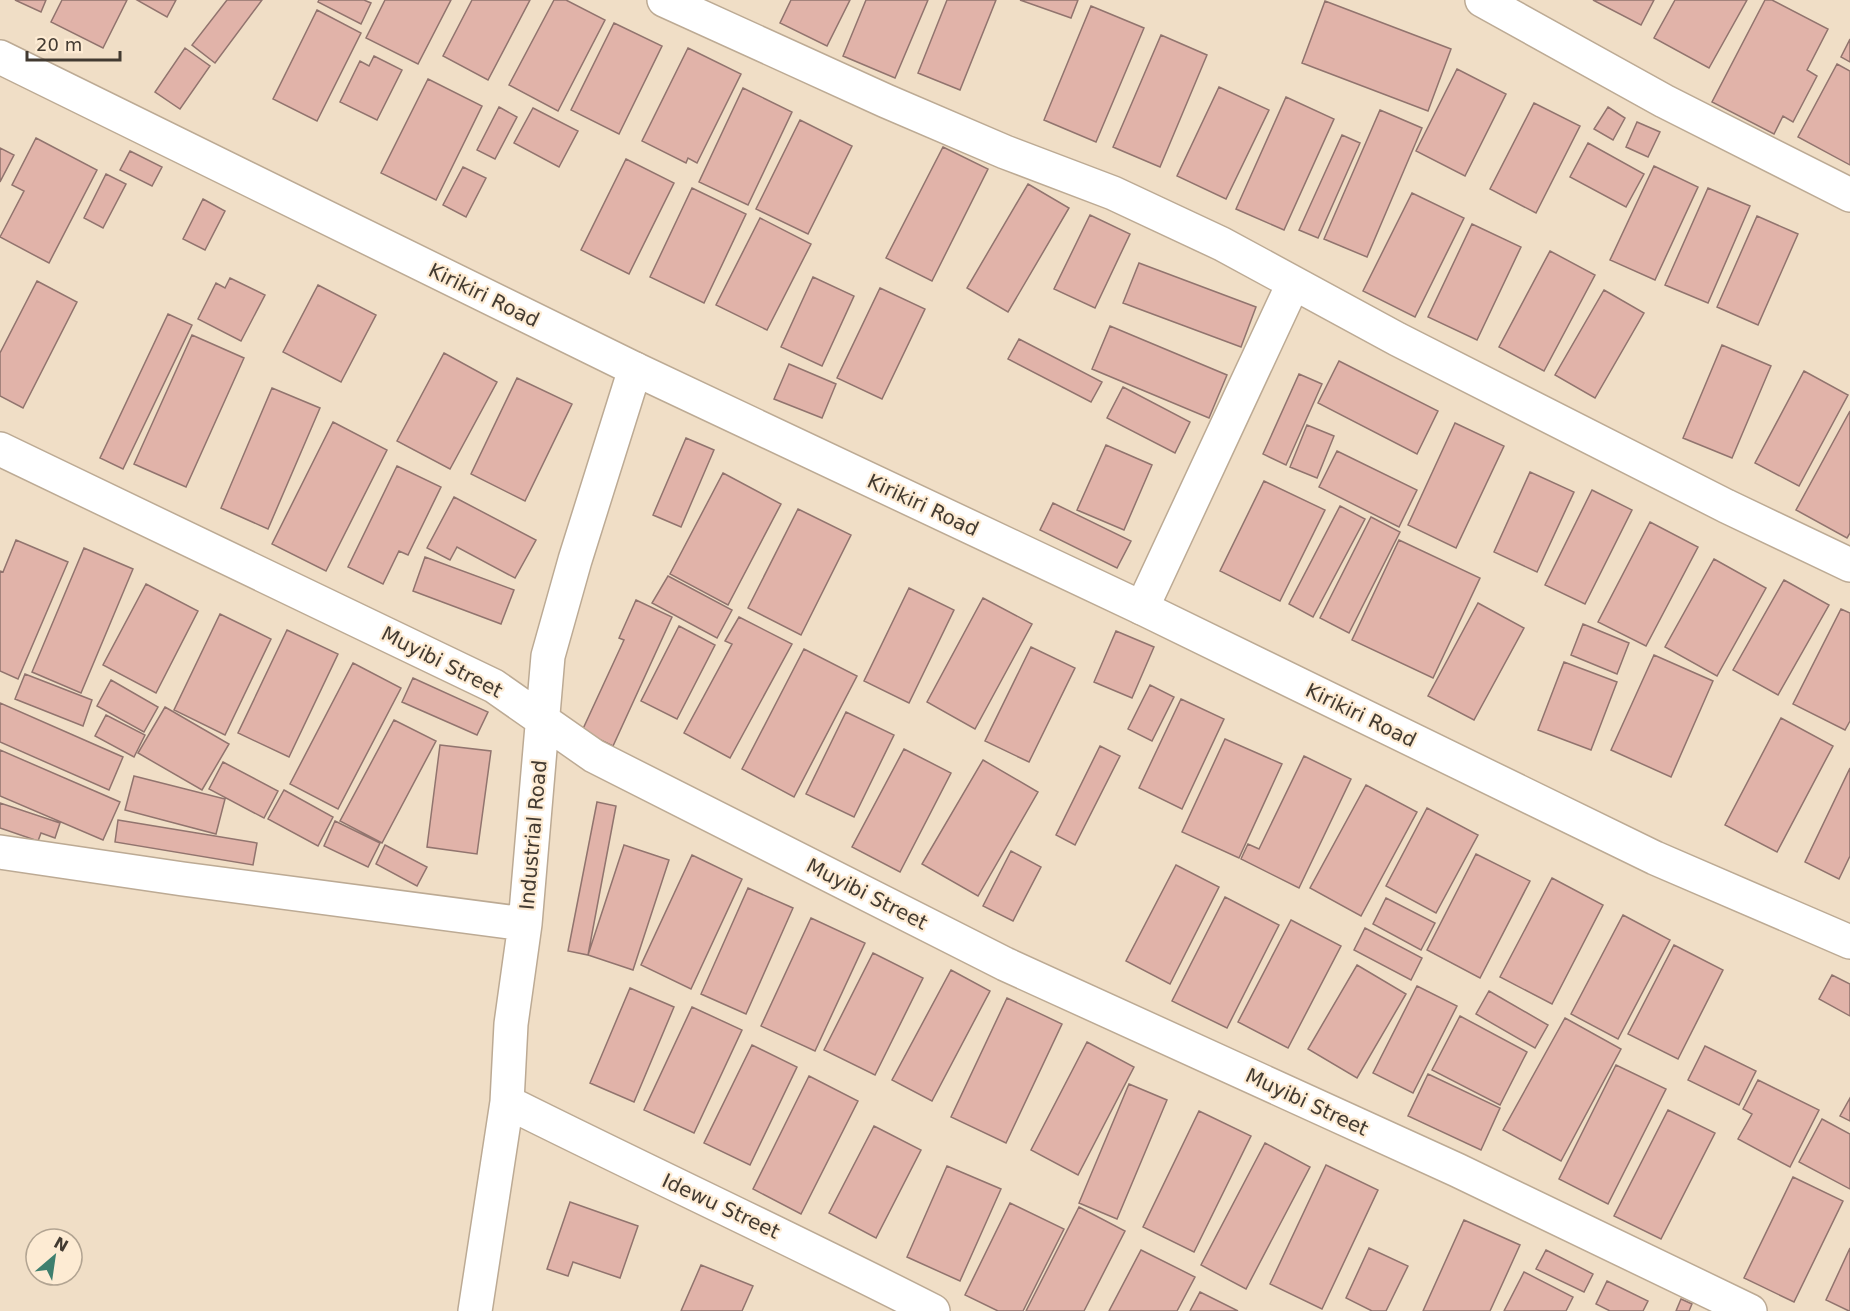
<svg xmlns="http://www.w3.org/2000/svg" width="1850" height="1311" font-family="'DejaVu Sans',sans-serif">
  <rect width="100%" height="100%" fill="#f0dec6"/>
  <!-- building -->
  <path fill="#e1b3a9" stroke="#91746e" stroke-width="1.5" d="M15,0h31l-5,12z
    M62,0h65l-24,48 -52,-26z
    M137,0h39l-9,17z
    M227,0h35l-47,63 -23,-18z
    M319,0h45l7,3 -10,21 -43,-22z
    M385,0h66l-33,64 -52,-26z
    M472,0h58l-42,80 -45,-24z
    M554,0h12l39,20 -47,91 -49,-26z
    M791,0h59l-23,46 -47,-23z
    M866,0h62l-33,78 -52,-22z
    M947,0h49l-36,90 -42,-17z
    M1020,0h58l-7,18z
    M1593,0h61l-13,25z
    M1675,0h72l-38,68 -55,-30z
    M1765,0h7l56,29 -21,41 10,6 -24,46 -10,-6 -9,18 -62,-32z
    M1325,1l126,48 -23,62 -126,-48z
    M1091,6l53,22 -48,114 -52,-22z
    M317,10l44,23 -44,88 -44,-22z
    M614,23l48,23 -43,88 -48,-24z
    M1161,35l46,20 -47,112 -47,-20z
    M1850,39v23l-9,-5z
    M185,48l25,18 -30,43 -25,-17z
    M688,48l53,26 -44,89 -9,-5 -2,5 -44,-22z
    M374,56l28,14 -25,50 -37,-18 20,-41 9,5z
    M1837,64l13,7v94l-52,-28z
    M1457,69l49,25 -41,82 -49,-25z
    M428,79l54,27 -46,94 -55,-27z
    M1219,87l50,23 -43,89 -49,-23z
    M743,88l49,24 -44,93 -49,-23z
    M1286,97l48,22 -50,111 -48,-21z
    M1534,103l46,23 -44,87 -46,-24z
    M499,107l18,10 -22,42 -18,-9z
    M1608,107l17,11 -12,22 -19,-11z
    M533,108l45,23 -19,36 -45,-24z
    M1380,110l42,18 -55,129 -43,-18z
    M800,120l52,26 -44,88 -52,-25z
    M1637,122l23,10 -12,25 -22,-10z
    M1342,135l18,8 -42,95 -19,-8z
    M36,138l61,32 -48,93 -49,-26 24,-46 -12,-6z
    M1588,143l56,31 -18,33 -56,-30z
    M943,147l45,22 -56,112 -46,-23z
    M0,148l14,7 -14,27z
    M130,151l32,16 -10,19 -32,-16z
    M626,159l48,24 -45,91 -48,-24z
    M1654,166l44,21 -43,93 -45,-20z
    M463,167l23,11 -20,39 -23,-12z
    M106,174l20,10 -23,44 -19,-10z
    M1028,184l41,24 -61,104 -41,-24z
    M692,188l54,26 -42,89 -54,-26z
    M1708,188l42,18 -42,97 -43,-18z
    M1412,193l52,25 -49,99 -52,-26z
    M203,199l22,12 -20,39 -22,-11z
    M1090,215l40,19 -35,74 -41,-19z
    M1757,216l41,18 -40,91 -41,-18z
    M760,218l51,26 -44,86 -51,-25z
    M1472,224l49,23 -44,93 -49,-23z
    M1550,251l45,24 -51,96 -45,-24z
    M1139,263l117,44 -15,40 -118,-44z
    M813,277l41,19 -32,70 -41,-19z
    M230,278l35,17 -24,46 -43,-22 18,-36 9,5z
    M37,281l40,21 -54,106 -23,-12v-43z
    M318,285l58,30 -35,67 -58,-30z
    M880,288l45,21 -43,90 -45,-21z
    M1604,290l40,23 -49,85 -40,-23z
    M168,314l24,11 -69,144 -23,-11z
    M1110,326l117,49 -18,43 -117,-49z
    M192,335l52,23 -58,129 -52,-23z
    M1019,339l83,43 -11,20 -83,-43z
    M1722,345l49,21 -39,92 -49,-20z
    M444,353l53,29 -47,87 -53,-28z
    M1339,361l99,50 -21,43 -99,-51z
    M789,364l47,20 -14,34 -48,-19z
    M1804,371l44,24 -49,91 -44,-23z
    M1299,374l23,10 -36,81 -23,-11z
    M517,378l55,26 -47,97 -54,-27z
    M1123,387l67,35 -15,31 -68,-35z
    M272,388l48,20 -52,121 -47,-21z
    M1850,411v122l-3,5 -51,-28z
    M333,422l54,28 -61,121 -54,-27z
    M1455,423l49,23 -48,102 -48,-23z
    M1307,425l27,11 -17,42 -27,-11z
    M686,438l28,12 -33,77 -28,-12z
    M1106,445l46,20 -28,65 -47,-20z
    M1337,451l80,39 -18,37 -80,-40z
    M397,466l44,21 -33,68 -9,-4 -16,33 -35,-17z
    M1530,472l44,20 -37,80 -43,-20z
    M723,473l58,31 -53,101 -58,-31z
    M1264,481l61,29 -45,91 -60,-30z
    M1592,490l40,20 -47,94 -40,-19z
    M454,497l82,43 -21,38 -58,-31 -7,13 -23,-12z
    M1053,503l78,38 -14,27 -77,-38z
    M1340,506l25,13 -52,98 -24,-13z
    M798,509l53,26 -50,100 -53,-27z
    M1371,517l29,15 -51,101 -29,-15z
    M1650,522l48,25 -52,99 -48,-24z
    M16,540l52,22 -50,117 -18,-8v-100l3,1z
    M1399,540l81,38 -47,100 -81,-38z
    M84,548l49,21 -52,124 -49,-21z
    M425,557l89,33 -13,34 -88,-33z
    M1714,559l52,29 -49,88 -52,-29z
    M668,576l64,34 -15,28 -65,-35z
    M1784,580l45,25 -51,90 -45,-25z
    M146,584l52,27 -42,82 -53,-28z
    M909,588l45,22 -45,93 -45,-22z
    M983,598l49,26 -57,105 -48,-27z
    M636,600l36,17 -59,129 -31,-15 42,-91 -5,-2z
    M1478,603l46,25 -50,92 -46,-24z
    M1841,609l9,4v108l-5,9 -52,-26z
    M220,614l51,25 -46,96 -51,-25z
    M739,617l53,27 -62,114 -46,-25 48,-89 -7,-3z
    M1583,624l46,19 -12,31 -46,-19z
    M679,626l36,19 -38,74 -36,-18z
    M287,630l51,24 -49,103 -51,-24z
    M1116,631l38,16 -22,51 -38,-16z
    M1031,647l44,21 -46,94 -44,-21z
    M804,649l53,27 -63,121 -52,-28z
    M1654,655l59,26 -42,96 -60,-27z
    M1564,662l53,20 -26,68 -53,-20z
    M353,663l48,25 -63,121 -48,-25z
    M25,674l67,26 -9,26 -68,-27z
    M413,678l75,34 -11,23 -75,-33z
    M111,680l47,27 -14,25 -47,-26z
    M1150,685l24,12 -22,44 -24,-12z
    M1181,699l43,20 -42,90 -43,-21z
    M0,703l123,54 -14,33 -109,-48z
    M165,707l64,37 -27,46 -64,-37z
    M846,712l48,23 -40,82 -48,-23z
    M106,715l39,20 -11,22 -39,-21z
    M1781,718l52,28 -56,106 -52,-27z
    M394,720l42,21 -54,102 -42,-22z
    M1225,739l57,25 -43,94 -57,-26z
    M440,745l51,6 -14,103 -50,-7z
    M1100,746l20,10 -45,89 -19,-10z
    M904,749l47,24 -51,99 -48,-25z
    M0,750l120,52 -17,38 -103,-44z
    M1304,756l47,23 -52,109 -58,-29 7,-15 11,5z
    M983,760l55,32 -60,104 -56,-32z
    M223,762l55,29 -14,27 -55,-29z
    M1850,768v88l-11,23 -34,-17z
    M134,776l91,23 -9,35 -91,-24z
    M1366,785l51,27 -56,104 -51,-28z
    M284,790l49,27 -15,29 -50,-27z
    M597,802l19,4 -28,149 -20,-4z
    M0,803l60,20 -5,15 -14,-5 -3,8 -38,-13z
    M1427,808l51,27 -42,78 -50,-27z
    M118,820l139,23 -4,22 -138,-23z
    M335,821l45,22 -12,24 -44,-21z
    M385,845l42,22 -10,19 -41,-22z
    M624,845l45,15 -36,110 -45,-15z
    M1011,851l30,16 -28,54 -30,-15z
    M1476,854l54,27 -50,97 -53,-28z
    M692,855l50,24 -51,110 -50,-24z
    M1176,865l43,22 -49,97 -44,-23z
    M1552,878l51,27 -51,99 -52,-27z
    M748,888l45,20 -47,106 -45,-20z
    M1225,897l54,28 -52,103 -55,-27z
    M1386,898l49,25 -14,27 -48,-26z
    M1623,915l47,25 -52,99 -47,-25z
    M811,918l54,25 -50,108 -54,-25z
    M1291,920l50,26 -53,102 -50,-26z
    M1365,928l57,30 -11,22 -57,-30z
    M1674,945l49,25 -45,89 -50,-25z
    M873,953l50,25 -48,97 -51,-25z
    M1357,965l49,29 -49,84 -49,-29z
    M951,970l39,21 -58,110 -40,-21z
    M1832,975l18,9v32l-31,-17z
    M1417,986l40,20 -44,87 -40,-20z
    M630,988l44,19 -40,95 -44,-19z
    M1489,991l59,34 -13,23 -59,-34z
    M1007,998l55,26 -56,119 -55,-26z
    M692,1007l50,23 -48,103 -50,-23z
    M1460,1016l67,36 -27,53 -68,-35z
    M1565,1018l56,31 -60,112 -58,-31z
    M1087,1042l47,25 -56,108 -47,-25z
    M752,1045l45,22 -47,98 -46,-22z
    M1705,1046l51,25 -17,34 -51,-25z
    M1616,1065l50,24 -58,115 -49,-25z
    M1428,1074l72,34 -19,42 -73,-34z
    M809,1076l49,25 -57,113 -48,-25z
    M1758,1080l61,30 -29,57 -52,-28 14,-25 -9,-5z
    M1129,1084l38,16 -50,119 -38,-16z
    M1850,1098v23l-10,-5z
    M1668,1110l47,23 -54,106 -47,-23z
    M1199,1111l52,25 -57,116 -51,-25z
    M1822,1119l28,15v55l-51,-27z
    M874,1126l47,24 -45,88 -47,-25z
    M1265,1143l45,24 -64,122 -45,-24z
    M1326,1165l52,25 -56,119 -52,-25z
    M947,1166l54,23 -41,92 -53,-24z
    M1793,1177l50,24 -49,101 -50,-24z
    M570,1202l68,24 -18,52 -47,-16 -5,14 -21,-7z
    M1010,1203l54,26 -41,82h-25l-33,-16z
    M1079,1207l46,24 -41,80h-58z
    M1464,1220l56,25 -30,66h-67z
    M1369,1248l39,18 -22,45h-14l-26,-13z
    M1850,1248v63h-1l-23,-11z
    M1141,1250l54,27 -18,34h-68z
    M1546,1250l47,24 -9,18 -48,-23z
    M701,1265l52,21 -11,25h-61z
    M1524,1272l49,25 -7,14h-62z
    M1607,1281l41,20 -5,10h-33l-14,-7z
    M1200,1292l38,19h-48z
    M1681,1299l11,5 -3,7h-13z"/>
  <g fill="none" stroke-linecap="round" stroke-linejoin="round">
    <defs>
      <path id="minor" d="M664,0l222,101 119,51 108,41 109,51 175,95 329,167 124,59
        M1482,0l182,101 186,94
        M0,449l494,237 100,70 411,208 452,206 293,141
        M1142,608l151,-324
        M0,852l183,27 342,45
        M507,1102c142,71 285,137 426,209
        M475,1311l32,-209 4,-78 14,-100 23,-268 27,-96 60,-191"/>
      <path id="major" d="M0,57l635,312 507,239 513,250 195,84"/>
    </defs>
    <!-- minor casing -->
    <use href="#minor" stroke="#bcaa94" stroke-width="36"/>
    <!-- major casing -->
    <use href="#major" stroke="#bcaa94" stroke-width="36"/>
    <!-- minor -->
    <use href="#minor" stroke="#fff" stroke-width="33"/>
    <!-- major -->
    <use href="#major" stroke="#fff" stroke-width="33"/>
  </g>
  <g text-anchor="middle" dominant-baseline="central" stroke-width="4.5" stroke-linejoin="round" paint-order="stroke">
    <!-- street labels -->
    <g font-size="20" fill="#423a31" stroke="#fdebd3">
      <text transform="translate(484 295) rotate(26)">Kirikiri Road</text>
      <text transform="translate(923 505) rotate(25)">Kirikiri Road</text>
      <text transform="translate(442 662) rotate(27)">Muyibi Street</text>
      <text transform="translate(1361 715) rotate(26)">Kirikiri Road</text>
      <text transform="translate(533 835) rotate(-85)">Industrial Road</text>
      <text transform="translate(867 894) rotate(27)">Muyibi Street</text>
      <text transform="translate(1307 1102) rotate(25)">Muyibi Street</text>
      <text transform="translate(721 1206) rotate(25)">Idewu Street</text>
    </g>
  </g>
  <!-- north arrow -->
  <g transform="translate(54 1257) rotate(29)"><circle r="28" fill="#fdebd3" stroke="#b2a492" stroke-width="1.5"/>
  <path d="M0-4.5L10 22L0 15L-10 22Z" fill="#3e7f6e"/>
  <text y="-9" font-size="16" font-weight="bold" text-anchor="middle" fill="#423a31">N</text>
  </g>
  <!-- scale -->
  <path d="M27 51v9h93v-9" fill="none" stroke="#423a31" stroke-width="3"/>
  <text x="36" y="51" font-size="18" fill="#423a31" stroke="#fdebd3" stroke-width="4.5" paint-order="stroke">20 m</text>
</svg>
